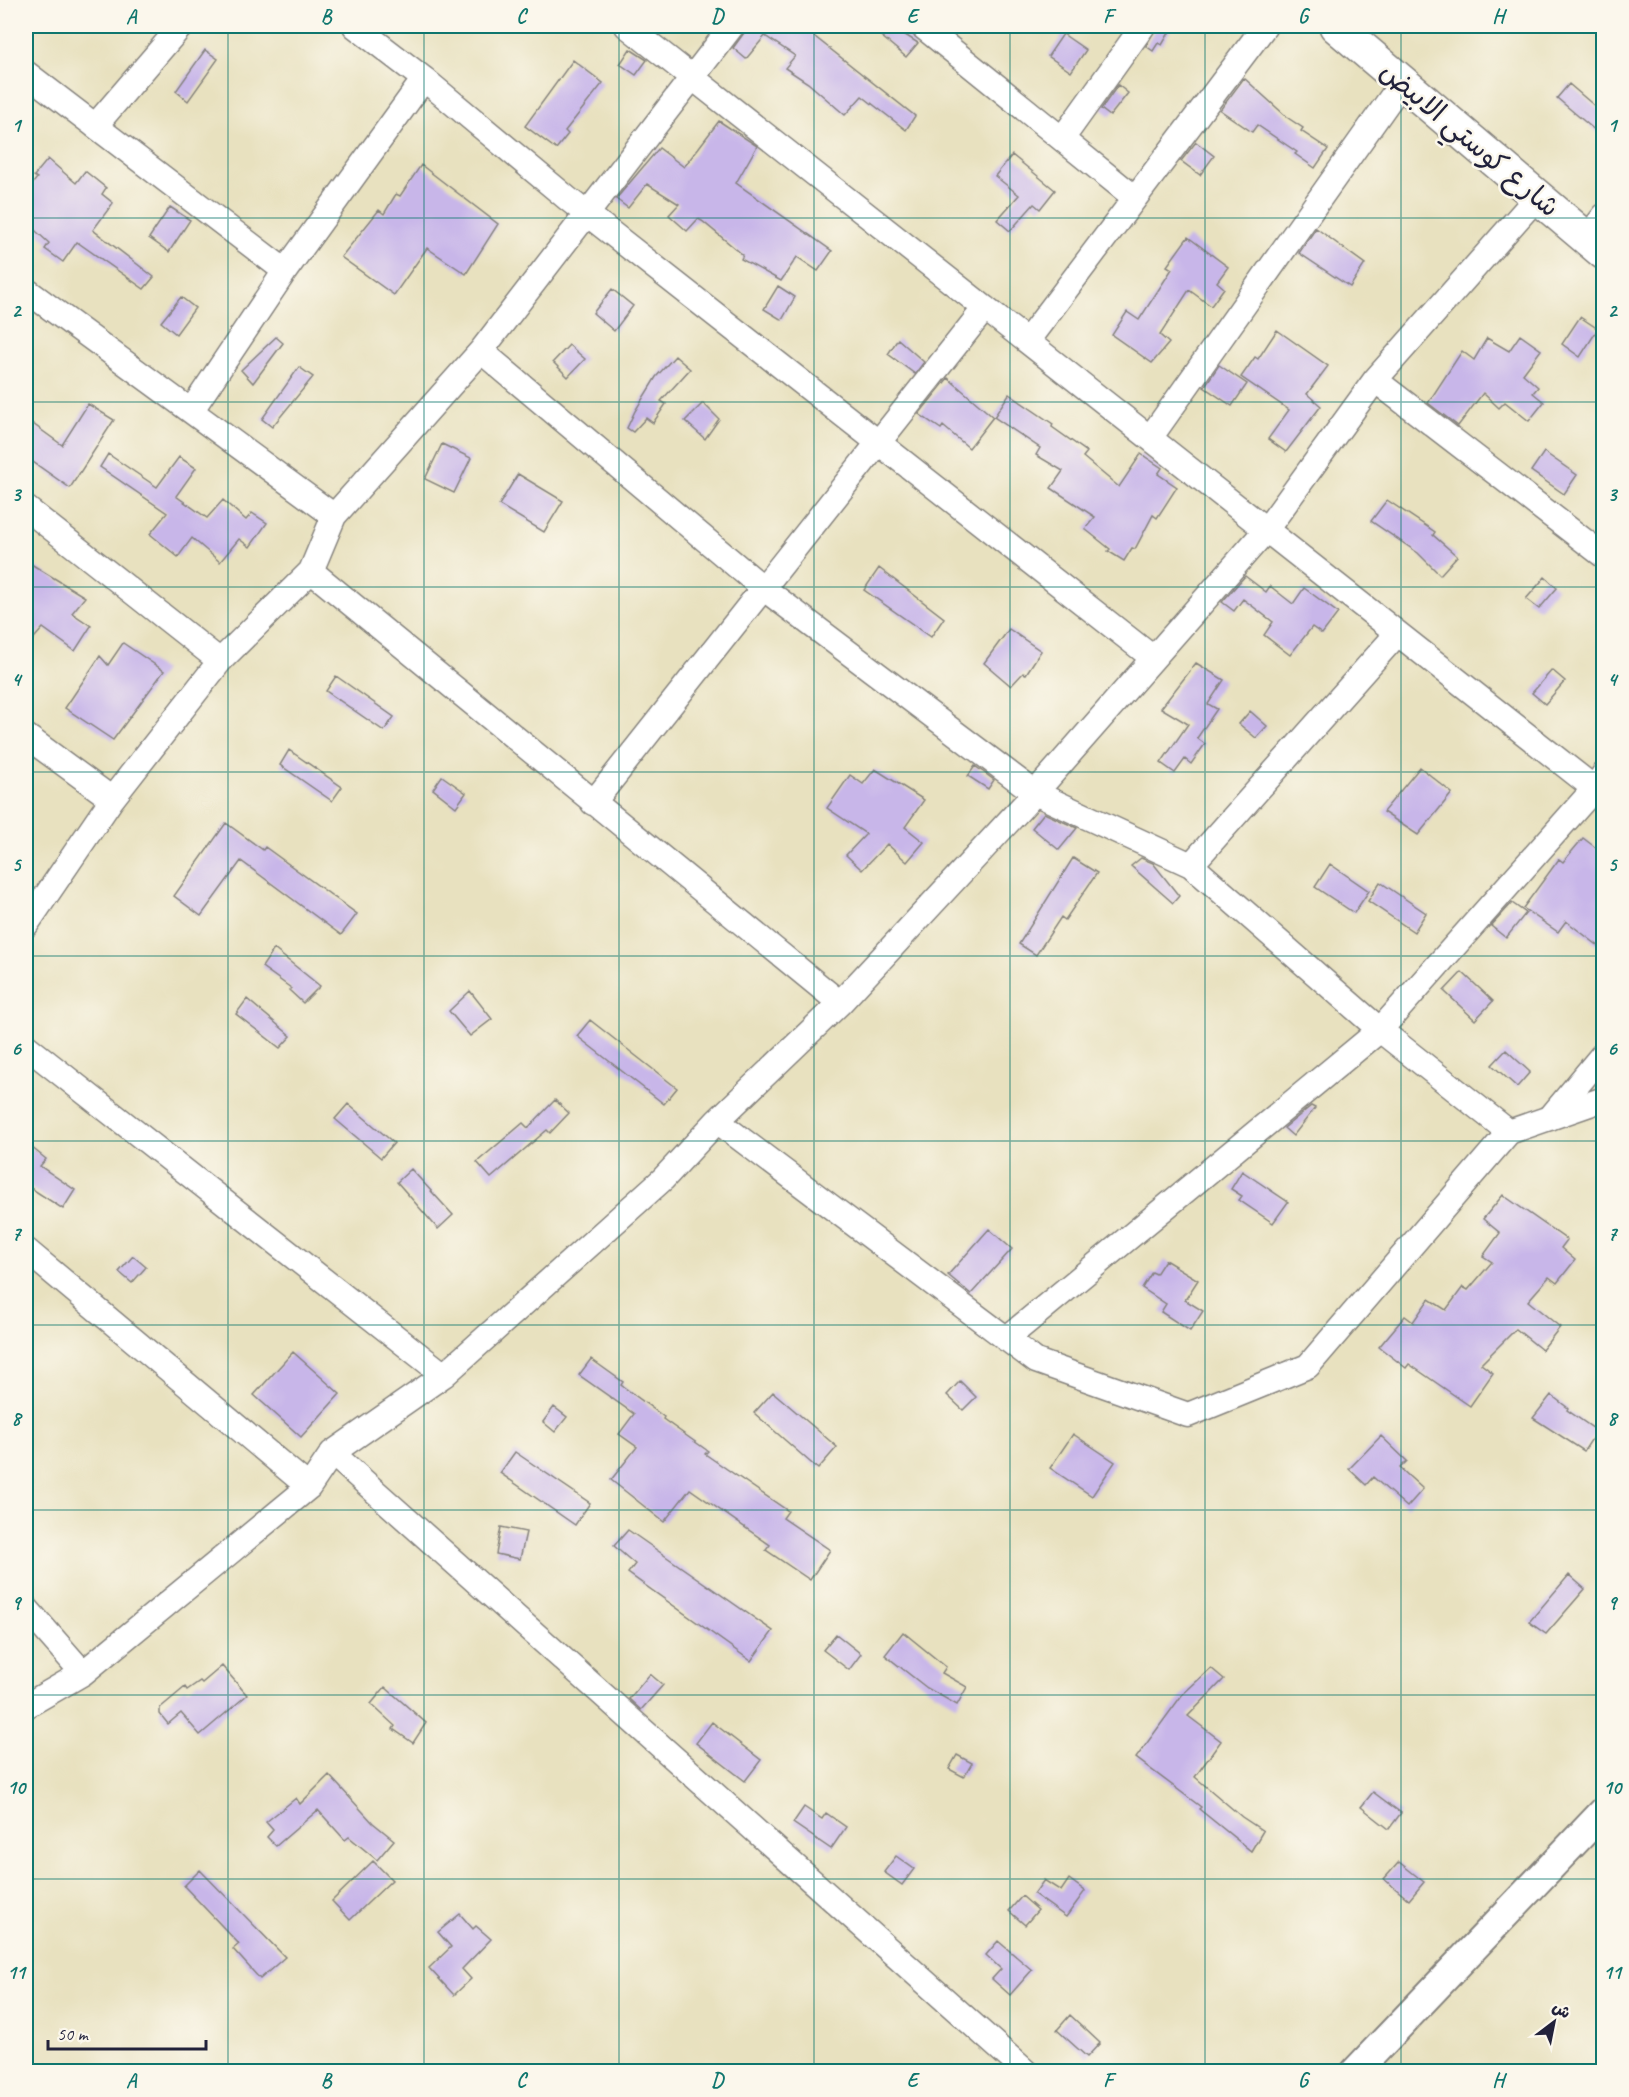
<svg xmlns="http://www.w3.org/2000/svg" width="1629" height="2097" font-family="Caveat,'Playpen Sans Arabic',sans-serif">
  <rect width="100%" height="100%" fill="#fbf7ec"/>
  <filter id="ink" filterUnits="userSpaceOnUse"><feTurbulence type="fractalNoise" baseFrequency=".0167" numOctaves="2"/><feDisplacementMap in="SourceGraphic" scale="12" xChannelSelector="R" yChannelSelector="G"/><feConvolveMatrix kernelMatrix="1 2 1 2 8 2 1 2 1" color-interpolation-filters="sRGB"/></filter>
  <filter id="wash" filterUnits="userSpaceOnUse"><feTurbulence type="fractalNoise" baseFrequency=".008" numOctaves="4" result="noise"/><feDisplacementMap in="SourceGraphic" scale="24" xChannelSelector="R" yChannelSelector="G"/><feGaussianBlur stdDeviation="1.35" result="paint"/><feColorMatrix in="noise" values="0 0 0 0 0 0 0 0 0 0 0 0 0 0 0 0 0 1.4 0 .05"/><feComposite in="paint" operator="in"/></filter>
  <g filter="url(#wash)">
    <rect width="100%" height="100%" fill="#e8e1bf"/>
    <g id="blocks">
      <!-- building -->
      <path fill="#c8b6e9" d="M749,26h52l114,90 -9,14 -44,-34 -17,19 -37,-32 -23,-15 10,-12 -30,-20 -19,23 -13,-11z
        M869,26h22l27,17 -12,14z
        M1157,26h16l-11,19 -4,-2 -5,8 -7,-5z
        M1063,34l23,16 -15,22 -23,-16z
        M630,49l17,11 -11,15 -16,-11z
        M205,50l13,9 -30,42 -12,-10z
        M573,60l30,23 -38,48 3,3 -12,15 -31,-23z
        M1244,78l44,40 15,10 -2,3 27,18 -13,19 -20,-14 2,-2 -40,-27 -5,7 -32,-22z
        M1569,84l35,30v24l-47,-40z
        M1118,85l10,8 -18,23 -9,-7z
        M719,121l38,25 -21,37 96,68 -14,20 -21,-14 -16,24 -40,-22 2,-4 -41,-34 -4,-2 -11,12 -18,-16 10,-11 -32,-20 -19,24 -12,-9 43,-51 25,19z
        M1196,142l18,14 -14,19 -19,-14z
        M1012,155l43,35 -15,19 -6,-5 -24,27 -13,-11 22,-25 -24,-19z
        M48,159l28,24 9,-12 21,17 -4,6 11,9 -20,27 61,47 -10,12 -67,-47 -14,20 -18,-13 4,-6 -23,-21v-30l11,-14 -3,-2z
        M421,165l77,59 -32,50 -39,-26 -33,47 -53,-38 38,-47 5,4 12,-20 4,2z
        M170,207l20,13 -21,32 -20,-14z
        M1316,228l49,36 -15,23 -51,-34z
        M1188,237l40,30 -11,15 7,6 -13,18 -22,-16 -29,45 9,8 -17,20 -40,-28 15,-23 12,8 33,-51 -5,-3z
        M778,286l17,11 -13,23 -18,-11z
        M612,289l21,17 -19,25 -21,-18z
        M181,297l14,11 -19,26 -15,-12z
        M1580,317l18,12 -18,28 -18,-13z
        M1277,330l51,36 -21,28 14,12 -35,46 -18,-13 21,-29 -48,-33 14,-20 3,2z
        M1520,335l21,15 -18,24 15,13 -5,6 11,9 -15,19 -24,-19 -6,6 -16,-15 -25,33 -30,-23 34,-52 12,9 13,-22 22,13z
        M276,337l7,6 -30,40 -12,-13z
        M898,339l26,23 -9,12 -27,-20z
        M569,345l16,14 -17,18 -15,-15z
        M675,356l15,13 -29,32 5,3 -13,19 -7,-5 -13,14 -6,-4 8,-17 21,-34z
        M1219,365l28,19 -15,22 -28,-19z
        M299,367l14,10 -41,50 -10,-8z
        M948,378l45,39 -24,31 -26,-22 -2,3 -22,-15z
        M1009,394l44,30 -1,3 35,25 -4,5 36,30 22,-33 21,14 -4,6 19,13 -20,31 -4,-3 -18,34 -3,-1 -8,13 -16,-10 2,-2 -25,-20 10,-12 -44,-29 12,-17 -27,-16 4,-7 -46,-31z
        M703,403l16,16 -14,20 -20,-18z
        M88,404l26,16 -44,68 -44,-31v-38l36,26z
        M442,444l29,14 -17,35 -29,-14z
        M1544,452l33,23 -13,19 -33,-23z
        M108,454l49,33 22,-30 17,11 -20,28 31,22 16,-18 23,20 6,-7 15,10 -17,24 -11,-8 -19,23 -28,-24 -14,19 -28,-23 17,-21 -67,-46z
        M518,474l45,27 -19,31 -45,-27z
        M1387,500l48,32 -2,3 24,21 -17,19 -22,-22 -47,-32z
        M31,564l54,33 -13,16 19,13 -16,25 -32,-23 -17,19v-74z
        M879,568l65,50 -13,19 -67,-47z
        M1245,576l21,16 4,-6 23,18 11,-16 34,25 -16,21 -10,-7 -22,28 -26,-20 9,-13 -30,-23 -9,12 -12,-9z
        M1545,577l12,11 -18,21 -13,-10z
        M1009,629l32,22 -15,23 -3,-1 -12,13 -27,-23z
        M123,643l41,28 -51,69 -48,-32 35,-52 8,9z
        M1196,663l28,17 -16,24 9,5 -20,29 8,6 -14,20 -6,-5 -10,14 -14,-10 27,-39 -27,-16z
        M1552,670l13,11 -20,23 -13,-11z
        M336,676l58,41 -10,14 -58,-40z
        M1250,711l17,15 -11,12 -17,-14z
        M289,750l53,37 -10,14 -52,-36z
        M975,766l19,14 -6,9 -20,-13z
        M1420,767l32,26 -34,42 -35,-23z
        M875,769l49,31 -19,27 19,15 -17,20 -20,-18 -25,26 -16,-15 20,-21 -39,-26 23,-33 13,9z
        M442,776l24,17 -10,14 -23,-18z
        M1044,813l33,15 -18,22 -27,-22z
        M226,823l37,27 2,-3 92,67 -16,21 -100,-74 -40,55 -27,-20z
        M1583,838l21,16v96l-38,-29 -8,11 -35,-24 36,-49 4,3z
        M1073,858l24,15 -32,47 -4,-3 -25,38 -17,-11z
        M1141,858l12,5 26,33 -6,7 -42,-37z
        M1330,864l39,27 -15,22 -39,-26z
        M1380,882l46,31 -12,19 -46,-31z
        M1512,903l14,10 -20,25 -15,-12z
        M274,949l46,37 -17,17 -14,-13 2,-2 -29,-21z
        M1462,972l31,29 -18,19 -31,-29z
        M470,991l22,28 -22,17 -21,-25z
        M247,999l44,37 -11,12 -44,-34z
        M590,1020l87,68 -13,16 -87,-68z
        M1506,1050l24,22 -13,15 -25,-22z
        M555,1100l14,13 -19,20 -3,-3 -56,48 -14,-16 46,-39 5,5z
        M348,1104l46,39 -13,15 -46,-39z
        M1311,1106l4,2 -22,28 -9,-8z
        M26,1143l20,16 -6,7 35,24 -12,19 -37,-24z
        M411,1169l42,46 -15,14 -41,-47z
        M1242,1171l46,31 -15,21 -34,-23 3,-4 -11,-7z
        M1503,1195l64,45 -6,8 14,12 -18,23 -8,-6 -21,24 32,26 -18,23 -26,-21 -35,35 12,9 -23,33 -61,-42 -3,4 -27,-21 26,-31 8,6 16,-23 17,11 17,-23 5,3 24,-28 -9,-6 17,-23 -17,-14z
        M989,1229l23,20 -41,45 -23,-19z
        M133,1256l13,11 -14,16 -13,-11z
        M1165,1260l33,20 -13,20 18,11 -13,20 -29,-19 5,-8 -24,-16 10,-16 4,2z
        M293,1352l47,42 -39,43 -47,-42z
        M591,1359l32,23 -2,3 43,32 -1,2 45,32 -3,3 83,57 -5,7 47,32 -20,30 -44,-30 4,-5 -80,-56 -26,33 -53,-42 26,-33 -18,-13 15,-20 -55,-39z
        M960,1381l16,16 -13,13 -16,-15z
        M773,1392l64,55 -19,22 -64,-56z
        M1551,1395l17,13 -1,2 30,21 -13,20 -51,-33z
        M554,1407l13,10 -12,15 -12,-10z
        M1073,1434l42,28 -23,34 -42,-28z
        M1381,1436l26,25 -7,7 23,21 -16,18 -34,-30 -7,8 -17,-16z
        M515,1452l75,51 -15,22 -75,-52z
        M501,1527l25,5 -6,27 -24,-5z
        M628,1530l145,101 -22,30 -123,-88 7,-9 -21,-18z
        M1569,1575l16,14 -39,45 -17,-12z
        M903,1632l43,35 -4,6 25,14 -10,18 -30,-17 -42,-33z
        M836,1634l25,20 -12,16 -26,-20z
        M222,1666l25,29 -47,40 -19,-22 -13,11 -8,-10v-6l25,-21 2,3 13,-9 2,2z
        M1211,1668l13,11 -36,37 33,25 -26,36 47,40 21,14 -12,20 -52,-42 2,-2 -65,-49 46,-63z
        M650,1674l13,11 -22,25 -12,-11z
        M385,1687l41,36 -13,20 -20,-14 2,-3 -24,-22z
        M712,1722l49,38 -16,21 -49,-38z
        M957,1755l15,8 -8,14 -15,-8z
        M329,1775l44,48 21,17 -17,20 -28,-23 -4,3 -27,-30 -42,36 -9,-9 6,-7 -7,-8 30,-24 4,6z
        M1373,1792l28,21 -12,16 -28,-22z
        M804,1807l18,12 4,-6 20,14 -15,22 -38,-26z
        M896,1856l18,13 -12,16 -18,-13z
        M373,1861l19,19 -42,40 -18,-19z
        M1399,1862l25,20 -15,18 -25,-21z
        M200,1870l85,87 -25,22 -27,-30 6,-5 -55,-58z
        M1069,1879l16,12 -19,26 -32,-23 10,-14 17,11z
        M1022,1896l16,14 -13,15 -16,-14z
        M460,1914l13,15 3,-3 15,13 -29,30 9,10 -17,16 -25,-27 22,-21 -13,-15z
        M998,1941l34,29 -22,25 -18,-16 9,-10 -15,-14z
        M1070,2015l30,28 -13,14 -30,-27z"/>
    </g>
  </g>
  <g filter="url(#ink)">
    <use href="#blocks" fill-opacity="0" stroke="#85827d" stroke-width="1.5"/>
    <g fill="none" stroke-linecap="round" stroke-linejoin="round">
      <defs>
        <path id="minor" d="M355,26l69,53 144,120 585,459
          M627,26l977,770
          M922,26l213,172
          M26,73l259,198
          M95,126l86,-100
          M1062,139l81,-113
          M1587,238l17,-22
          M26,290l308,226
          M1027,341l238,-315
          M481,351l282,237 272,205 156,72 189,165 129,102 95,-33
          M1375,380l229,176
          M191,411l94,-140 139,-192
          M1150,438l253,-357
          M26,508l194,153
          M311,571l529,432
          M26,736l86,63
          M593,803l392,-495
          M1191,865l206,-231
          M26,925l86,-126 108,-138 91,-90 23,-55 147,-165 251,-325
          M26,1046l418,329
          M1550,1118l54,-65
          M717,1121l319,240 152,54 120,-49 201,-234
          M26,1250l283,237
          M1006,1339l374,-309 214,-241 10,-15
          M332,1453l694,619
          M26,1608l57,65
          M26,1706l57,-33 226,-186 23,-34 112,-78 219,-196 54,-58 123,-118 195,-210 231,-263 109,-150 163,-184"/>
        <path id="tertiary" d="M1355,2072l249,-261"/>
        <path id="trunk" d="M1336,26l268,227"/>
      </defs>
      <!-- minor casing -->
      <use href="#minor" stroke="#85827d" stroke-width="27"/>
      <!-- tertiary casing -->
      <use href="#tertiary" stroke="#85827d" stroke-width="32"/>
      <!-- trunk casing -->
      <use href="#trunk" stroke="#85827d" stroke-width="36"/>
      <!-- minor -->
      <use href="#minor" stroke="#fff" stroke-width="24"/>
      <!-- tertiary -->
      <use href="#tertiary" stroke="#fff" stroke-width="28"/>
      <!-- trunk -->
      <use href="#trunk" stroke="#fff" stroke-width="33"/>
    </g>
  </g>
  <!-- grid -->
  <path fill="none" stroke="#0f766e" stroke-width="1.5" stroke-opacity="0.55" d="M228,26v2046M424,26v2046M619,26v2046M814,26v2046M1010,26v2046M1205,26v2046M1401,26v2046M26,218h1578M26,402h1578M26,587h1578M26,772h1578M26,956h1578M26,1141h1578M26,1325h1578M26,1510h1578M26,1695h1578M26,1879h1578"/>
  <g text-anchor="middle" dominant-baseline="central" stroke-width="5" stroke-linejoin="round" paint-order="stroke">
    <!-- street labels -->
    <g font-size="28" fill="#22223b" stroke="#fbf7ec">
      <text transform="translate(1470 139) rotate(40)">شارع كوستي الابيض</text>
    </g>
  </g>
  <!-- margin -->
  <rect width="1629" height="2097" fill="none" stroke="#fbf7ec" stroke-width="66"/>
  <!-- north arrow -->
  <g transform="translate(1554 2022) rotate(32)" stroke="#fbf7ec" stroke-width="4.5" paint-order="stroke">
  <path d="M0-4.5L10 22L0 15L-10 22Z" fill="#22223b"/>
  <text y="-9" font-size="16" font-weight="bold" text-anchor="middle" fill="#22223b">ش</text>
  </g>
  <!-- scale -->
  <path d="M48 2040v9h158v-9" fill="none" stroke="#22223b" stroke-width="3"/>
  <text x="57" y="2040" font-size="18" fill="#22223b" stroke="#fbf7ec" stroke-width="4.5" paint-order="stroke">50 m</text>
  <rect x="33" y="33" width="1563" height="2031" fill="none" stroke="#0f766e" stroke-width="2"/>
  <g font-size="20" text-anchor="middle" font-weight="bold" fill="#0f766e">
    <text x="131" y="23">A</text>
    <text x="326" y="23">B</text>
    <text x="521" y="23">C</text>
    <text x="717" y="23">D</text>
    <text x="912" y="23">E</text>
    <text x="1108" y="23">F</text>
    <text x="1303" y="23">G</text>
    <text x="1498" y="23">H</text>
    <text x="16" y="132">1</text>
    <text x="1612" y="132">1</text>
    <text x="16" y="317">2</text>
    <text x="1612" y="317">2</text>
    <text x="16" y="501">3</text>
    <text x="1612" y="501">3</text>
    <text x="16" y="686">4</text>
    <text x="1612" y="686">4</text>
    <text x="16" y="871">5</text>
    <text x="1612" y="871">5</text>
    <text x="16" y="1055">6</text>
    <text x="1612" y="1055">6</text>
    <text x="16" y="1240">7</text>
    <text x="1612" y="1240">7</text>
    <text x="16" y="1425">8</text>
    <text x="1612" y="1425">8</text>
    <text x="16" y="1609">9</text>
    <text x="1612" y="1609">9</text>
    <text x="16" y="1794">10</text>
    <text x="1612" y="1794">10</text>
    <text x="16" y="1979">11</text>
    <text x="1612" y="1979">11</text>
    <text x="131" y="2087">A</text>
    <text x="326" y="2087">B</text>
    <text x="521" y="2087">C</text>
    <text x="717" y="2087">D</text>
    <text x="912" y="2087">E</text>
    <text x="1108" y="2087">F</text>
    <text x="1303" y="2087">G</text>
    <text x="1498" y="2087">H</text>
  </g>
</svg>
